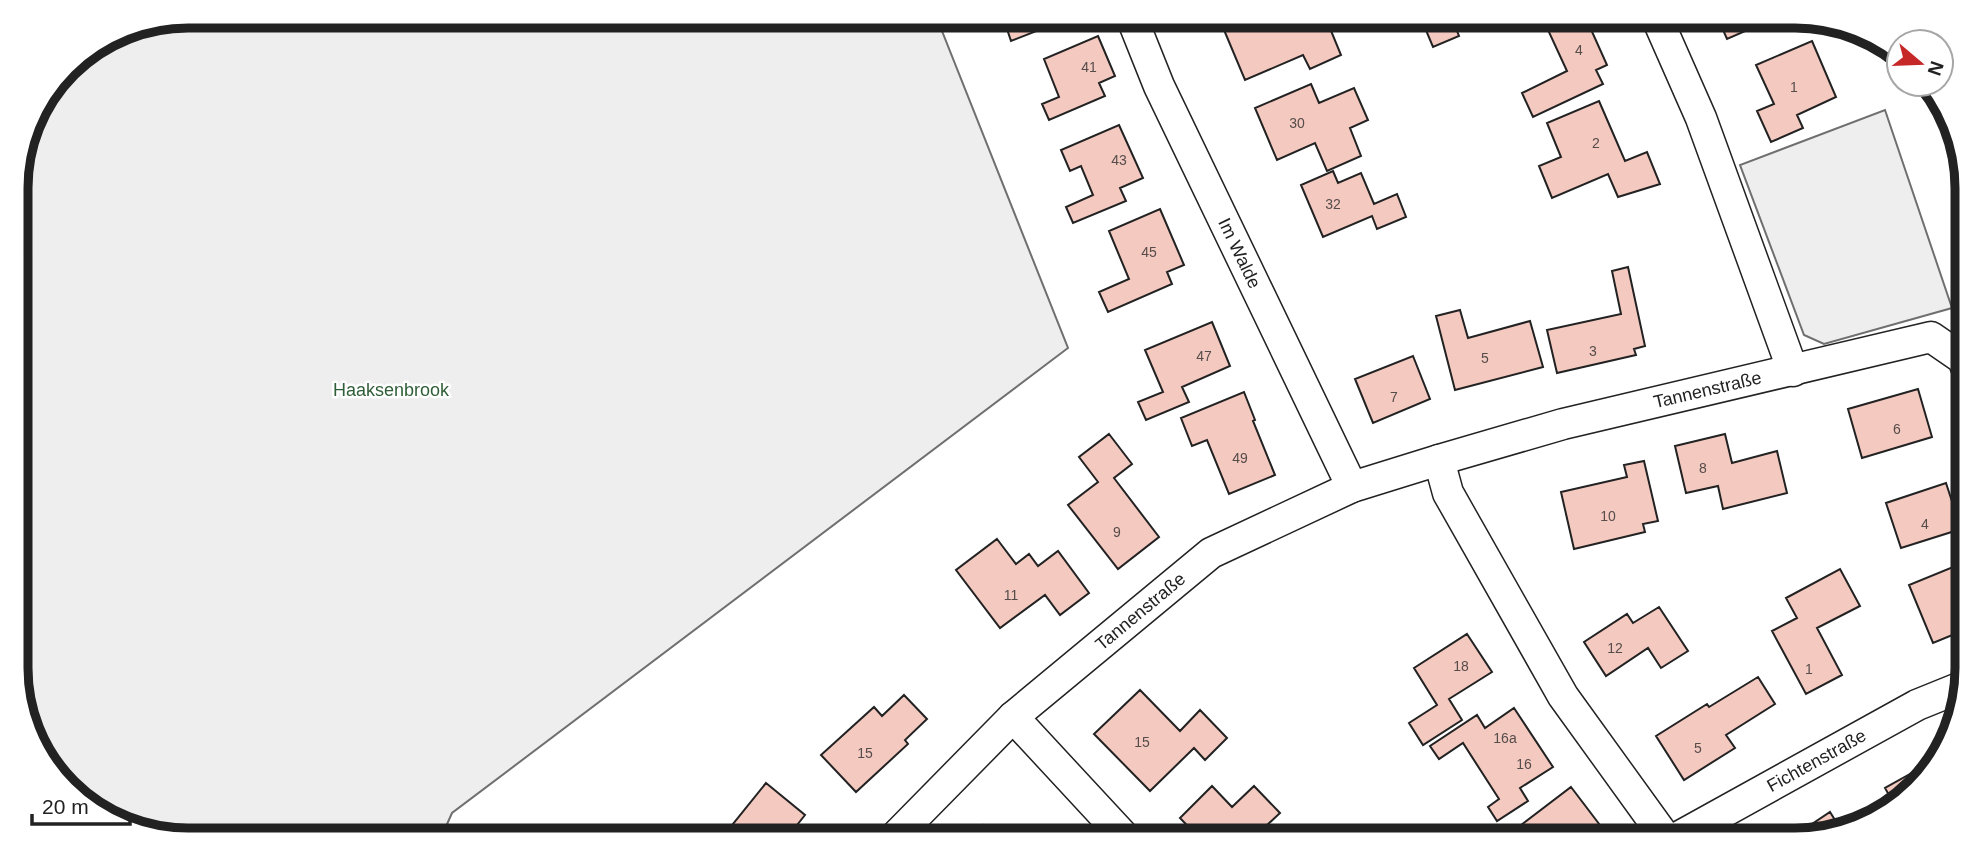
<svg xmlns="http://www.w3.org/2000/svg" width="1983" height="856" font-family="Helvetica,sans-serif">
  <rect width="100%" height="100%" fill="#fff"/>
  <!-- green -->
  <path fill="#eee" stroke="#6f6f6f" stroke-width="2" d="M188,16h748l132,332 -616,465 -12,27h-252l-66,-13 -70,-54 -35,-82 -1,-515 17,-64 41,-53 48,-30z
    M1885,110l67,198 -128,36 -20,-9 -64,-170z"/>
  <!-- building -->
  <path fill="#f3c9c0" stroke="#222" stroke-width="2" d="M1023,16l2,1 23,-1 4,9 -41,16 -6,-18z
    M1225,16h100l16,39 -31,14 -7,-14 -58,25 -26,-62z
    M1420,16h46l-13,5 6,15 -26,11z
    M1546,16h39l22,49 -11,5 7,14 -70,33 -11,-24 45,-22 -25,-54z
    M1717,16h63l-53,23z
    M1098,36l17,40 -16,7 6,13 -56,24 -7,-16 17,-7 -15,-38z
    M1812,41l24,56 -39,18 6,13 -32,14 -14,-31 17,-7 -18,-39z
    M1311,84l8,19 35,-15 14,32 -18,8 11,28 -34,15 -12,-28 -38,17 -22,-52z
    M1599,101l26,60 22,-9 13,32 -42,13 -10,-23 -56,24 -13,-32 22,-9 -14,-34z
    M1119,125l24,53 -23,10 6,13 -53,22 -7,-16 27,-12 -12,-29 -11,5 -9,-21z
    M1333,171l5,12 23,-10 13,31 23,-10 9,23 -29,12 -5,-13 -49,21 -22,-52z
    M1160,209l24,56 -17,7 5,12 -64,28 -9,-20 30,-13 -20,-48z
    M1628,267l17,79 -11,3 2,6 -79,18 -10,-43 74,-16 -9,-43z
    M1460,310l8,28 62,-17 13,46 -88,23 -19,-74z
    M1212,322l18,44 -48,21 7,15 -43,18 -8,-18 25,-10 -18,-42z
    M1413,356l17,43 -57,24 -18,-44z
    M1918,389l14,48 -70,21 -14,-49z
    M1244,392l11,28 -2,1 22,54 -46,19 -22,-54 -15,6 -11,-28z
    M1109,434l23,30 -18,14 45,59 -41,32 -50,-64 30,-23 -19,-25z
    M1725,434l7,29 45,-12 10,42 -64,16 -5,-23 -32,7 -11,-47z
    M1644,461l14,60 -15,3 2,8 -71,17 -13,-57 66,-15 -3,-12z
    M1946,483l15,46 -60,19 -15,-45z
    M997,539l19,25 13,-10 9,12 20,-15 31,42 -29,22 -15,-20 -45,33 -44,-58z
    M1953,567l12,29 2,-1v34l-34,14 -24,-58z
    M1840,569l20,37 -43,22 25,47 -36,19 -34,-63 25,-13 -11,-20z
    M1659,607l29,44 -27,17 -13,-20 -42,28 -22,-34 43,-28 6,9z
    M1467,634l25,38 -43,27 13,21 -39,25 -14,-22 28,-18 -23,-37z
    M1758,677l17,27 -49,31 9,13 -51,32 -28,-44 51,-32 2,3z
    M1140,690l40,41 20,-21 27,28 -22,22 -11,-12 -44,43 -56,-57z
    M904,695l23,24 -22,21 3,4 -52,48 -35,-37 53,-48 8,9z
    M1514,708l39,59 -33,21 8,13 -31,20 -9,-14 11,-8 -36,-56 -24,16 -9,-13 47,-31 8,13z
    M1919,769l3,4 -27,33 -10,-18z
    M766,783l39,32 -20,25h-65z
    M1212,786l20,21 22,-21 26,27 -29,27h-50l-21,-22z
    M1571,787l38,50 -4,3h-99l-2,-2z
    M1830,812l10,16 -34,12h-14l-1,-2z
    M984,825l32,15h-40z
    M953,832l18,8h-22z"/>
  <g fill="none" stroke-linecap="round" stroke-linejoin="round">
    <defs>
      <g id="street">
        <path id="s1" d="M1131,16l28,70 193,401"/>
        <path d="M1656,16l45,102 92,253"/>
        <path d="M1439,460l9,33 115,203 104,144"/>
        <path d="M1013,717l114,123"/>
        <path id="s2" d="M892,840l121,-123 198,-164 141,-66 87,-27 124,-36 368,-87 32,22 3,8"/>
        <path id="s3" d="M1673,840l244,-135 47,-19"/>
      </g>
    </defs>
    <!-- street casing -->
    <use href="#street" stroke="#222" stroke-width="33"/>
    <!-- street -->
    <use href="#street" stroke="#fff" stroke-width="30"/>
  </g>
  <g text-anchor="middle" dominant-baseline="central" stroke-width="5" stroke-linejoin="round" paint-order="stroke">
    <!-- number labels -->
    <g font-size="14" fill="#564c4a">
      <text x="1579" y="50">4</text>
      <text x="1089" y="67">41</text>
      <text x="1794" y="87">1</text>
      <text x="1297" y="123">30</text>
      <text x="1596" y="143">2</text>
      <text x="1119" y="160">43</text>
      <text x="1333" y="204">32</text>
      <text x="1149" y="252">45</text>
      <text x="1593" y="351">3</text>
      <text x="1204" y="356">47</text>
      <text x="1485" y="358">5</text>
      <text x="1394" y="397">7</text>
      <text x="1897" y="429">6</text>
      <text x="1240" y="458">49</text>
      <text x="1703" y="468">8</text>
      <text x="1608" y="516">10</text>
      <text x="1925" y="524">4</text>
      <text x="1117" y="532">9</text>
      <text x="1011" y="595">11</text>
      <text x="1615" y="648">12</text>
      <text x="1461" y="666">18</text>
      <text x="1809" y="669">1</text>
      <text x="1505" y="738">16a</text>
      <text x="1142" y="742">15</text>
      <text x="1698" y="748">5</text>
      <text x="865" y="753">15</text>
      <text x="1524" y="764">16</text>
    </g>
    <!-- street labels -->
    <g font-size="18" fill="#222" stroke="#fff">
      <text stroke="none"><textPath href="#s1" startOffset="261">Im Walde</textPath></text>
      <text stroke="none"><textPath href="#s2" startOffset="954">Tannenstraße</textPath></text>
      <text stroke="none"><textPath href="#s2" startOffset="338">Tannenstraße</textPath></text>
      <text stroke="none"><textPath href="#s3" startOffset="164">Fichtenstraße</textPath></text>
    </g>
    <!-- park labels -->
    <g font-size="18" fill="#2f5e38" stroke="#fff">
      <text x="391" y="390">Haaksenbrook</text>
    </g>
  </g>
  <!-- crop -->
  <path d="M0 0H1983V856H0ZM188 28H1795A160 160 0 0 1 1955 188V668A160 160 0 0 1 1795 828H188A160 160 0 0 1 28 668V188A160 160 0 0 1 188 28Z" fill="#fff" fill-rule="evenodd"/>
  <path fill="none" stroke="#222" stroke-width="9" d="M188 28H1795A160 160 0 0 1 1955 188V668A160 160 0 0 1 1795 828H188A160 160 0 0 1 28 668V188A160 160 0 0 1 188 28Z"/>
  <!-- north arrow -->
  <g transform="translate(1920 63) rotate(109)"><circle r="33" fill="#ffffff" stroke="#a7a7a7" stroke-width="2"/>
  <path d="M0-5L12 26L0 18L-12 26Z" fill="#c62828"/>
  <text y="-10" font-size="19" font-weight="bold" text-anchor="middle" fill="#222222">N</text>
  </g>
  <!-- scale -->
  <path d="M32 814v10h98v-10" fill="none" stroke="#222222" stroke-width="3.5"/>
  <text x="42" y="814" font-size="21" fill="#222222" stroke="#ffffff" stroke-width="5" paint-order="stroke">20 m</text>
</svg>
